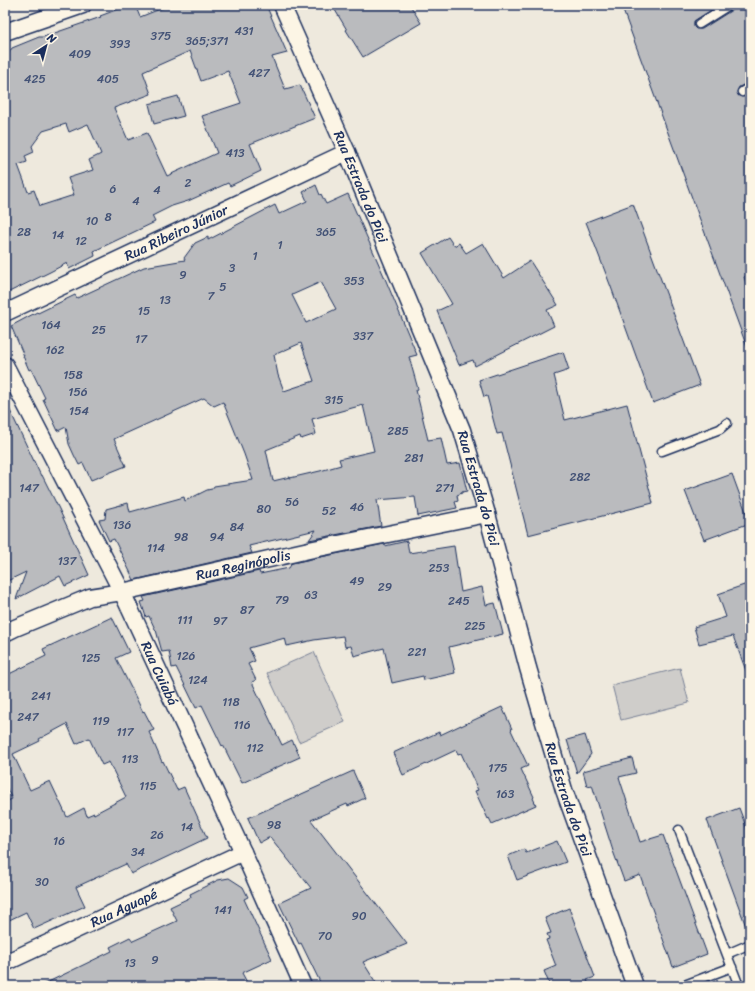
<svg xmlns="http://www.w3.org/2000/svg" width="755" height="991" font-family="Sriracha,sans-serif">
  <rect width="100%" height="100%" fill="#eee9dd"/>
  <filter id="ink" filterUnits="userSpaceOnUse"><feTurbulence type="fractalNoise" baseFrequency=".025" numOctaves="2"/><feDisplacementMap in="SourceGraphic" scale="8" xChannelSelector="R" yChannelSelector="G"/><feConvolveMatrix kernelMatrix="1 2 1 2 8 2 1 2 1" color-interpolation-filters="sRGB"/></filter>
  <g filter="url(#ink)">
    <!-- green -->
    <path fill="#cfcdca" stroke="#757e94" d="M314,652l31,70 -46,20 -32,-69z
      M680,668l9,35 -68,17 -9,-35z"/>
    <!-- building -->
    <path fill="#babbbe" stroke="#1b2f5e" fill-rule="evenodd" d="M133,5h2l5,12 30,-12h96l21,48 -15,4 13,32 15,-4 15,33 -65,26 11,27 -31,15 -2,-3 -40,18 -16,5 -20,10 3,6 -61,29 1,5 -26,13 -2,-6 -17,9 -45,22v-236l7,-10 27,-11h4l58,-20 -1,-1 16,-6zM190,51l11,30 27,-10 13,32 -39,13 15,37 -50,23 -20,-43 -19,7 -14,-32 37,-14 -8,-22zM66,124l3,8 19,-8 13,30 -12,6 4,10 -25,8 6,17 -34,11 -6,-16 -6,2 -10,-27 9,-3 -2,-6 9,-4 -2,-6 11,-15z
      M332,5h78l11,18 -58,34 -17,-27h1z
      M621,5h98l-25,16v6l2,2h6l30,-19 2,-5h16v77l-11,5 -2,5 1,3 4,2 8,-4v182l-6,2 6,19v53l-2,1z
      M178,96l6,20 -30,8 -5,-20z
      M316,185l4,10 1,-1 5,10 22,-10 36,82 33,79 -8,2 9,32 -2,1 12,50 13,-2 6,27 13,-2 7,28 -5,1v1l-5,2 1,6 -3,1 2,6 -39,8 -3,-19 -38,3 4,26 -72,14 7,-10 -67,16 3,7 -118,27 -20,-41 -5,2 -10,-21 6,-1 1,-10 22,-6 2,9 54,-15 1,4 22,-11 5,-1 2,-3 39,-6 -9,-26 -21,-52 -9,4 -10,-8 -90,41 12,27 -35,14 -8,-17 -4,2 -5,-10 -5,-11 -3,-17 -8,4 -15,-32 2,-1 -14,-29 -2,1 -6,-14h1l-13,-30 26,-14 1,1 37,-18 2,3 67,-31 41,-7 -1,-2 11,-15 13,-6v3l67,-35 4,9 28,-13 -4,-9zM321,282l15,27 -30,14 -14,-28zM301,343l13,38 -30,10 -6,-16 -4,-20zM363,405l11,46 -35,8 2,6 -21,6 -30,7v-1l-17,4 -7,-31 34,-14 1,3 15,-5 -4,-15z
      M633,204l67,181 -47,18 -42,-116 -25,-65z
      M448,237l6,9 5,-3 7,10 17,-10 21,35 26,-17 28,44 -11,5 7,16 -79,40 -2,-6 -14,5 -22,-54 15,-7 -30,-51z
      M563,352l6,18 -15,5 11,45 62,-16 26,99 -125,32 -26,-102 -5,1 -10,-38 -3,1 -5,-17z
      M5,400l36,76 1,-1 17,34 30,66 -24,11 -5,-10 -44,23 10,-27 -21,10z
      M732,474l18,49 -46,17 -19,-49z
      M407,541l2,12 45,-7 7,46 21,-5 4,18 9,-2 8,31 -54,13 6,26 -31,7 -1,-4 -31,7 -8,-35 -30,8 -3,-10 -6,1 -2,-11 -29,4 -27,6 -2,-8 -36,10 6,13 -7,3 8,16 -4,2 8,17 22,46 10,-5 8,17 -58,26 -19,-38 -1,1 -20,-41 -6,3 -20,-41 -4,1 -3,-17 -7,1 -6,-22 -1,-1 -6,-13 -3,1 -5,-15 4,-1 -2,-4 116,-26 1,3 29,-6 3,-5 19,-4 73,-15 1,2z
      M750,583v93h-2l-15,-40 -34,8 -5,-17 32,-10 -8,-23z
      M112,617l17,35 -13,6 27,54 1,-1 10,19 -5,2 13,30 1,-1 14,29 7,-3 23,51 -76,36 -5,-10 -50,23 9,19 -51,23 -8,-17 -21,10v-120l7,-3 -7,-14v-109l41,-20 -3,-7zM67,724l9,20 13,-6 13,27 7,-3 17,35 -32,17v-1l-7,3 -3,-8 -17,9 -17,-36 -20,9 -17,-36 27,-13 -1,-2z
      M502,707l10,22 -1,1 17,36 -7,3 13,28 -1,1 3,7 -44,19 -3,-6 -1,1 -13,-28 3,-1 -17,-37 -3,1 -2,-4 -53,25 -10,-22 46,-21 1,3 21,-10v1z
      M585,735l6,19 -14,19 -10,-33z
      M632,758l4,15 -17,4 21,65 23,-7 44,119 -34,13 -33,-92 -16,6 -11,-30 -21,-66 -5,1 -4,-15z
      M353,771l12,27 -17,8 -1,-2 -36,16 96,124 -44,18 15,24h-56l-21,-43 -2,1 -20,-41 32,-15 -41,-51 -11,6 -11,-25z
      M739,808l11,29v95h-2l-41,-112z
      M557,841l9,21 -49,18 -9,-24 16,-7 2,4z
      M229,878l14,9 5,10 -4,2 28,60 -30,14 7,13h-209l72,-35 -2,-4 20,-10 3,4 44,-20 -7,-14 21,-10 -1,-3 28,-14z
      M569,908l26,69 -8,3 3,6h-40l-6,-15 12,-5 -10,-26 3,-1 -2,-5 4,-1 -6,-15z"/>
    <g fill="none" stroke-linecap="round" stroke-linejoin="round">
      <defs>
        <path id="service" d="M699,24l30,-19
          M742,92l8,-5
          M662,451l58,-22 7,-6
          M679,830l60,156
          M727,954l23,-10
          M682,986l50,-19"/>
        <g id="minor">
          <path id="s1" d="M282,5l65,147 115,278 25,84 41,154 36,122 71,196"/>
          <path d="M5,32l78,-27"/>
          <path id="s2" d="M5,313l342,-161"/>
          <path id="s3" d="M5,365l117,227 121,260 60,134"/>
          <path id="s4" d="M5,633l10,-5 75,-31 32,-5 187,-42 178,-36"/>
          <path id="s5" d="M5,963l238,-111"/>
        </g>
      </defs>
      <!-- service casing -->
      <use href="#service" stroke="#1b2f5e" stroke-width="11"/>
      <!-- minor casing -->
      <use href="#minor" stroke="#1b2f5e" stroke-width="19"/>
      <!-- service -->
      <use href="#service" stroke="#fcf5e5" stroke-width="8"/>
      <!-- minor -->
      <use href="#minor" stroke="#fcf5e5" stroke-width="16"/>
    </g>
  </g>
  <g text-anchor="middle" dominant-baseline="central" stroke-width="3" stroke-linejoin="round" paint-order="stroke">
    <!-- number labels -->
    <g font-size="12" fill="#435276">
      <text x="244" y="31">431</text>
      <text x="161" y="36">375</text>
      <text x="207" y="41">365;371</text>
      <text x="120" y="44">393</text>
      <text x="80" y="54">409</text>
      <text x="259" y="73">427</text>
      <text x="35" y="79">425</text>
      <text x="108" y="79">405</text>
      <text x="235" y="153">413</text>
      <text x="188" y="183">2</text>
      <text x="113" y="189">6</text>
      <text x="157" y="190">4</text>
      <text x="136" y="201">4</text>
      <text x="108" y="217">8</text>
      <text x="92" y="221">10</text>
      <text x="24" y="232">28</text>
      <text x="326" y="232">365</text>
      <text x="58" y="235">14</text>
      <text x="81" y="241">12</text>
      <text x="280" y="245">1</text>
      <text x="255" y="256">1</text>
      <text x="232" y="268">3</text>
      <text x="183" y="275">9</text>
      <text x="354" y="281">353</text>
      <text x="223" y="287">5</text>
      <text x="211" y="296">7</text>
      <text x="165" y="300">13</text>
      <text x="144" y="311">15</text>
      <text x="51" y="325">164</text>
      <text x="99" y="330">25</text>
      <text x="363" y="336">337</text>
      <text x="141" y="339">17</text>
      <text x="55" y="350">162</text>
      <text x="73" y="375">158</text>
      <text x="78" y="392">156</text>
      <text x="334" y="400">315</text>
      <text x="79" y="411">154</text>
      <text x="398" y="431">285</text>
      <text x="414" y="458">281</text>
      <text x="580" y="477">282</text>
      <text x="29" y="488">147</text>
      <text x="445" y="488">271</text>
      <text x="292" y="502">56</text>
      <text x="357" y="507">46</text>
      <text x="264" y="509">80</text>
      <text x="329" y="511">52</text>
      <text x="122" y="525">136</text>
      <text x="237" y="527">84</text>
      <text x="181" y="537">98</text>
      <text x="217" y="537">94</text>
      <text x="156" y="548">114</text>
      <text x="67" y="561">137</text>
      <text x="439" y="568">253</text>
      <text x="357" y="581">49</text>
      <text x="385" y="587">29</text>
      <text x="311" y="595">63</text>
      <text x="282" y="600">79</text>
      <text x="459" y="601">245</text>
      <text x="247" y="610">87</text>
      <text x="185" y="620">111</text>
      <text x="220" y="621">97</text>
      <text x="475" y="626">225</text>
      <text x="417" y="652">221</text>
      <text x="186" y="656">126</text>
      <text x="91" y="658">125</text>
      <text x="198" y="680">124</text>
      <text x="41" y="696">241</text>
      <text x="231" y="702">118</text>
      <text x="28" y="717">247</text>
      <text x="101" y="721">119</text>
      <text x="242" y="725">116</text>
      <text x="125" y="732">117</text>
      <text x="255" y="748">112</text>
      <text x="130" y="759">113</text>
      <text x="498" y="768">175</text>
      <text x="148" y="786">115</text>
      <text x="505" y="794">163</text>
      <text x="274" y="825">98</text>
      <text x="187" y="827">14</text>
      <text x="157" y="835">26</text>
      <text x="59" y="841">16</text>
      <text x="138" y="852">34</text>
      <text x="42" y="882">30</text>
      <text x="223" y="910">141</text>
      <text x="359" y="916">90</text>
      <text x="325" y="936">70</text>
      <text x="155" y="960">9</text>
      <text x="130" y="963">13</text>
    </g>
    <!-- street labels -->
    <g font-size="14" fill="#1b2f5e" stroke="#fcf5e5">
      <text stroke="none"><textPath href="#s1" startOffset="198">Rua Estrada do Pici</textPath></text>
      <text stroke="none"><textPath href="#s2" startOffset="189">Rua Ribeiro Júnior</textPath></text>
      <text stroke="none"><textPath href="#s1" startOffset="522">Rua Estrada do Pici</textPath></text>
      <text stroke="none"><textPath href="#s4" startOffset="249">Rua Reginópolis</textPath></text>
      <text stroke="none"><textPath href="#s3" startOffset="345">Rua Cuiabá</textPath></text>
      <text stroke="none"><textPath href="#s1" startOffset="846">Rua Estrada do Pici</textPath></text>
      <text stroke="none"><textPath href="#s5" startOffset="131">Rua Aguapé</textPath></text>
    </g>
  </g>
  <!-- margin -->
  <rect width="755" height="991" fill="none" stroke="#fcf5e5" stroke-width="20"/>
  <rect x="10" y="10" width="735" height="971" fill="none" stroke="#1b2f5e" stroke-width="1.5" filter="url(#ink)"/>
  <!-- north arrow -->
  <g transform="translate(46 46) rotate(36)" stroke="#fcf5e5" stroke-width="3" paint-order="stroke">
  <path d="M0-3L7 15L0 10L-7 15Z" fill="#1b2f5e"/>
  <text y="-6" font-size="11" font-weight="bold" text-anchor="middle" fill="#1b2f5e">N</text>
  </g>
</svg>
